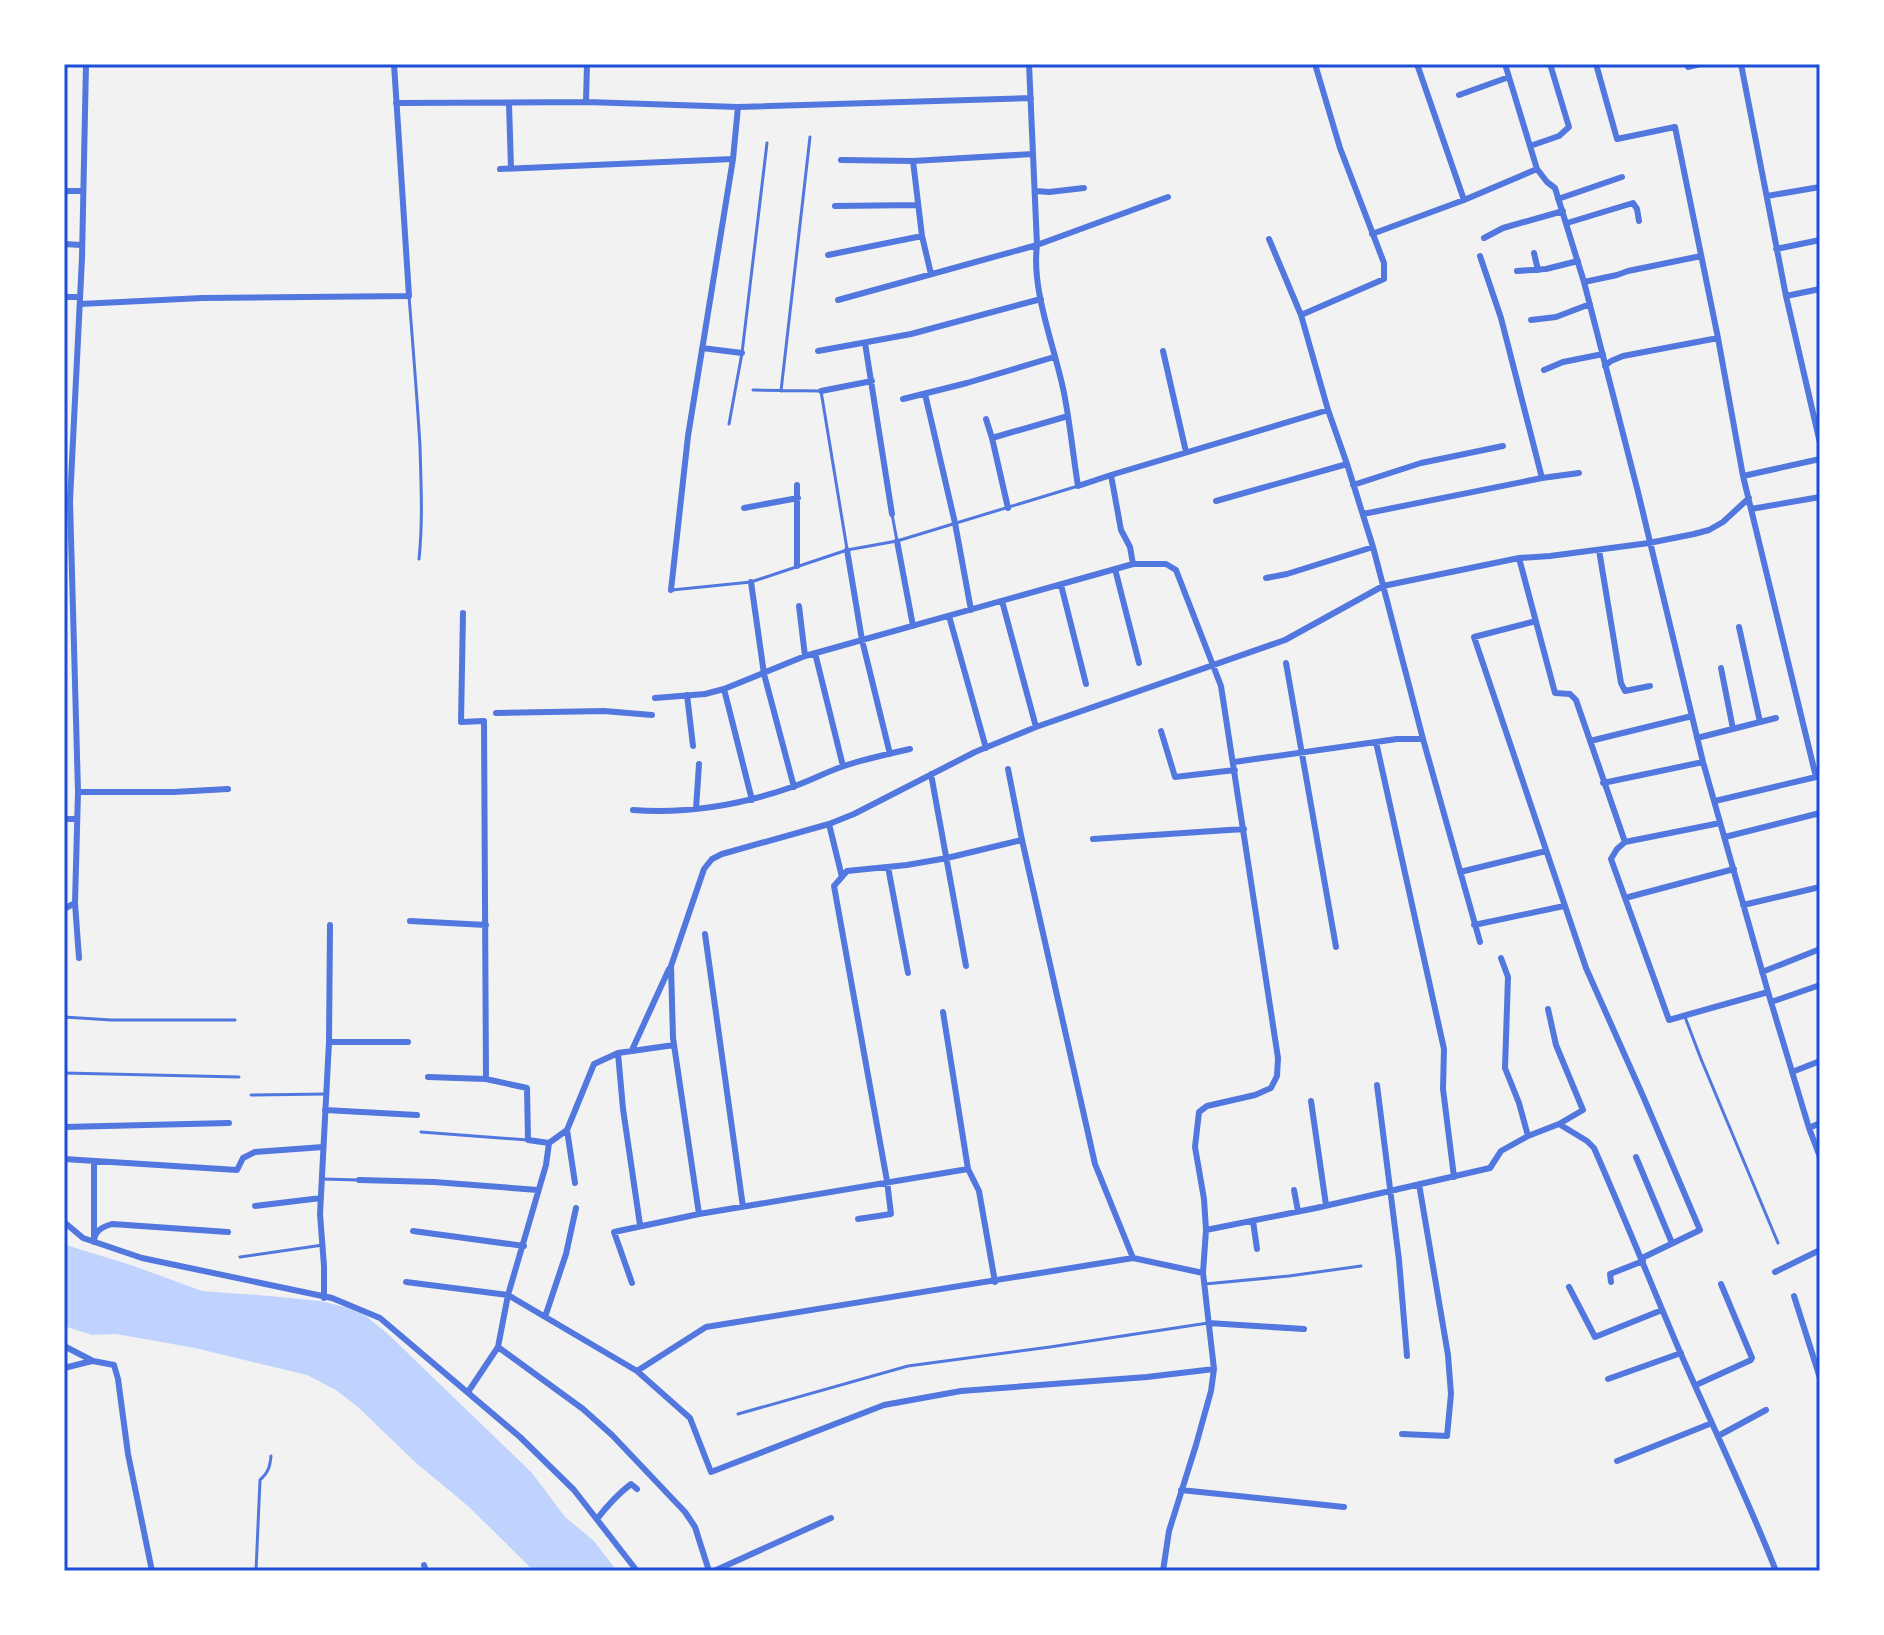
<svg xmlns="http://www.w3.org/2000/svg" width="1884" height="1635" font-family="Quicksand,sans-serif">
  <rect width="100%" height="100%" fill="#f2f2f2"/>
  <!-- water -->
  <path fill="#bfd3fe" d="M64,1242l5,4 62,19 71,26 68,5 50,5 25,6 21,9 23,19 143,138 33,44 28,23 24,31h-83l-66,-65 -53,-44 -57,-55 -22,-17 -29,-15 -112,-27 -79,-14 -24,1 -28,-9z"/>
  <g fill="none" stroke-linecap="round" stroke-linejoin="round">
    <!-- service -->
    <path stroke="#5277de" stroke-width="3" d="M409,296c4,50 8,100 11,150 1,38 3,75 -1,113
      M753,390l68,1 26,158
      M781,391l29,-254
      M729,424l13,-71 25,-210
      M892,514l5,27
      M672,590l79,-8 96,-32 50,-9 181,-55
      M64,1017l47,3h124
      M1685,1017l16,42 77,184
      M64,1073l175,4
      M251,1095l75,-1
      M421,1132l107,8
      M323,1179l36,1
      M240,1257l83,-12
      M1205,1284l84,-8 72,-10
      M738,1414l170,-48 142,-19 158,-24
      M256,1571l4,-91c8,-7 10,-13 11,-24"/>
    <!-- minor -->
    <path stroke="#5277de" stroke-width="6" d="M1029,64l8,181c-6,46 18,102 27,148 6,30 9,62 14,93l33,-11 10,55 9,17 3,17h33l10,6 45,116 57,372 -1,18 -6,12 -16,7 -48,11 -8,6 -4,35 9,52 2,31 -3,43 11,96 -3,22 -15,54 -27,86 -6,40
      M1417,64l47,136
      M1505,64l32,105 10,13 8,6 29,94 54,210 65,270 65,230 41,136 11,29
      M1596,64l21,75 58,-12 43,211 25,138 73,301 -101,24
      M1687,64l1,3 12,-3
      M1741,64l45,232 34,147
      M1459,95l50,-18
      M586,102l1,-38
      M396,103l190,-1 152,5 293,-9
      M509,104l2,64
      M1530,146l29,-10 10,-9 -19,-63
      M841,160l72,1 120,-7
      M913,161l9,75 9,38
      M500,169l233,-10
      M64,191h19
      M1035,191l14,1 35,-4
      M1767,196l53,-9
      M1558,199l64,-22
      M835,206l83,-1
      M1567,223l66,-20 4,6 2,12
      M1372,234l92,-34 73,-31
      M1484,238l19,-10 60,-17
      M64,244l17,1
      M1776,249l44,-9
      M1534,253l4,17
      M828,255l94,-19
      M1480,256l21,62 41,160
      M1517,271l29,-2 32,-8
      M1584,282l33,-7 11,-4 73,-15
      M1786,296l34,-7
      M64,297h15
      M838,300l199,-55 131,-48
      M80,304l122,-6 207,-2 -15,-232
      M1301,315l83,-36v-16l-44,-115 -25,-84
      M1531,320l25,-3 34,-13
      M865,343l27,171
      M702,348l40,5
      M818,351l93,-17 130,-35
      M1163,351l23,101
      M1605,366l6,-5 12,-5 95,-18
      M1544,370l19,-8 40,-8
      M821,391l51,-10
      M925,394l30,129 16,87
      M903,399l64,-16 87,-26
      M986,419l6,19 16,70
      M992,438l76,-22
      M1111,475l217,-65
      M1743,476l77,-17
      M1353,485l68,-22 82,-17
      M1216,501l131,-37
      M744,508l54,-10
      M1751,509l69,-12
      M1363,514l179,-36 37,-5
      M897,541l16,85
      M847,550l15,90 28,114
      M1599,550l22,133 4,8 25,-5
      M1519,558l36,135 15,1 6,6 49,142 -8,7 -6,10 58,161 99,-28
      M797,566v-81
      M1115,569l24,94
      M1266,578l21,-4 86,-27
      M751,582l13,92 30,113
      M1061,585l25,99
      M671,590l17,-154 45,-277 5,-52
      M1002,601l34,126
      M799,606l6,50
      M463,613l-2,109 23,-1 2,358
      M949,616l37,132
      M1536,621l-62,16 112,331 57,128 57,134 -58,28
      M1739,627l21,95
      M815,653l28,113
      M1286,663l50,284
      M1721,668l12,61
      M724,689l28,111
      M687,695l6,51
      M655,698l50,-4 19,-5 81,-33 328,-92
      M496,713l108,-2 48,4
      M1161,731l14,46 60,-7
      M1697,738l79,-20
      M1423,739l57,203
      M1590,741l102,-25
      M1376,742l68,307 -1,40 11,88
      M1234,762l163,-23h26l-50,-192 -26,-83 -19,-54 -27,-95 -32,-76
      M1008,769l14,71 73,324 38,94
      M931,774l35,192
      M1603,783l100,-21
      M78,792h96l54,-3
      M696,809l3,-45
      M633,810c54,4 108,-5 159,-23 18,-6 34,-15 52,-21 21,-7 44,-12 66,-17
      M64,819h13
      M829,824l13,53
      M1725,837l95,-24
      M1093,839l151,-10
      M1625,842l95,-19
      M888,867l20,106
      M1460,872l86,-21
      M1625,898l109,-29
      M75,903l4,55
      M1743,905l77,-18
      M64,909l11,-6 3,-111 -8,-291 12,-243 4,-194
      M410,921l76,4
      M1474,925l90,-19
      M705,934l38,273
      M1501,958l7,19 -3,91 14,35 9,33
      M1762,972l58,-23
      M1771,1002l49,-17
      M1548,1009l8,36 27,65 -24,14
      M943,1012l25,157 11,22 16,91
      M329,1042h79
      M632,1050l37,-81
      M618,1053l5,56 17,116
      M1792,1072l28,-11
      M428,1077l58,2 41,9 1,52 21,3
      M1377,1085l22,175 8,96
      M1311,1101l15,104
      M325,1110l92,5
      M64,1127l165,-4
      M1809,1128l11,-5
      M549,1143l18,-13
      M1636,1157l36,86
      M64,1159l173,11 6,-12 12,-6 68,-5
      M359,1180l75,2 104,8
      M575,1183l-8,-53 27,-66 24,-11 56,-8
      M1294,1190l4,21
      M255,1206l66,-8
      M699,1214l-26,-176 -2,-72 33,-97 8,-10 10,-5 107,-30 25,-10 121,-62 61,-25 249,-87 98,-54 136,-28 31,-2 99,-13 45,-9 15,-4 14,-8 26,-24
      M858,1219l33,-5 -4,-33 -53,-295 13,-15 60,-6 40,-7 75,-18
      M1253,1221l4,28
      M64,1222l19,16 59,20 190,40 48,20 140,119 54,53 63,81
      M1206,1230l110,-22 174,-40 11,-17 27,-15 31,-12 28,17 7,7c30,68 57,136 86,204 32,73 67,145 96,219
      M413,1231l111,15
      M94,1237v-76
      M94,1242c0,-11 8,-15 18,-18l116,8
      M1775,1272l45,-22
      M406,1282l102,13 129,76 53,47 21,54 173,-67 77,-14 186,-14 67,-8
      M1611,1282l-1,-8 33,-13
      M632,1283l-18,-51 85,-18 269,-45
      M1569,1287l26,50 67,-27
      M1794,1296l26,82
      M324,1298v-32l-4,-52 9,-172 1,-117
      M545,1317l21,-63 10,-46
      M1208,1323l96,6
      M64,1346l29,15 21,4 4,14 10,75 24,117
      M498,1347l85,62 29,26 73,77 10,15 14,44
      M64,1368l28,-7
      M637,1371l69,-44 427,-69 70,15
      M1608,1379l73,-26
      M1696,1385l55,-25 1,-2 -31,-74
      M468,1392l30,-45 10,-52 38,-130 3,-22
      M1402,1434l45,2 4,-42 -3,-39 -29,-171
      M1718,1436l48,-26
      M1617,1461l95,-38
      M1181,1490l163,17
      M597,1519c10,-13 21,-25 34,-35l6,5
      M424,1565l2,6
      M714,1571l117,-53"/>
  </g>
  <!-- border -->
  <rect width="1884" height="1635" fill="none" stroke="#ffffff" stroke-width="132"/>
  <rect x="66" y="66" width="1752" height="1503" fill="none" stroke="#1d4ed8" stroke-width="3"/>
</svg>
